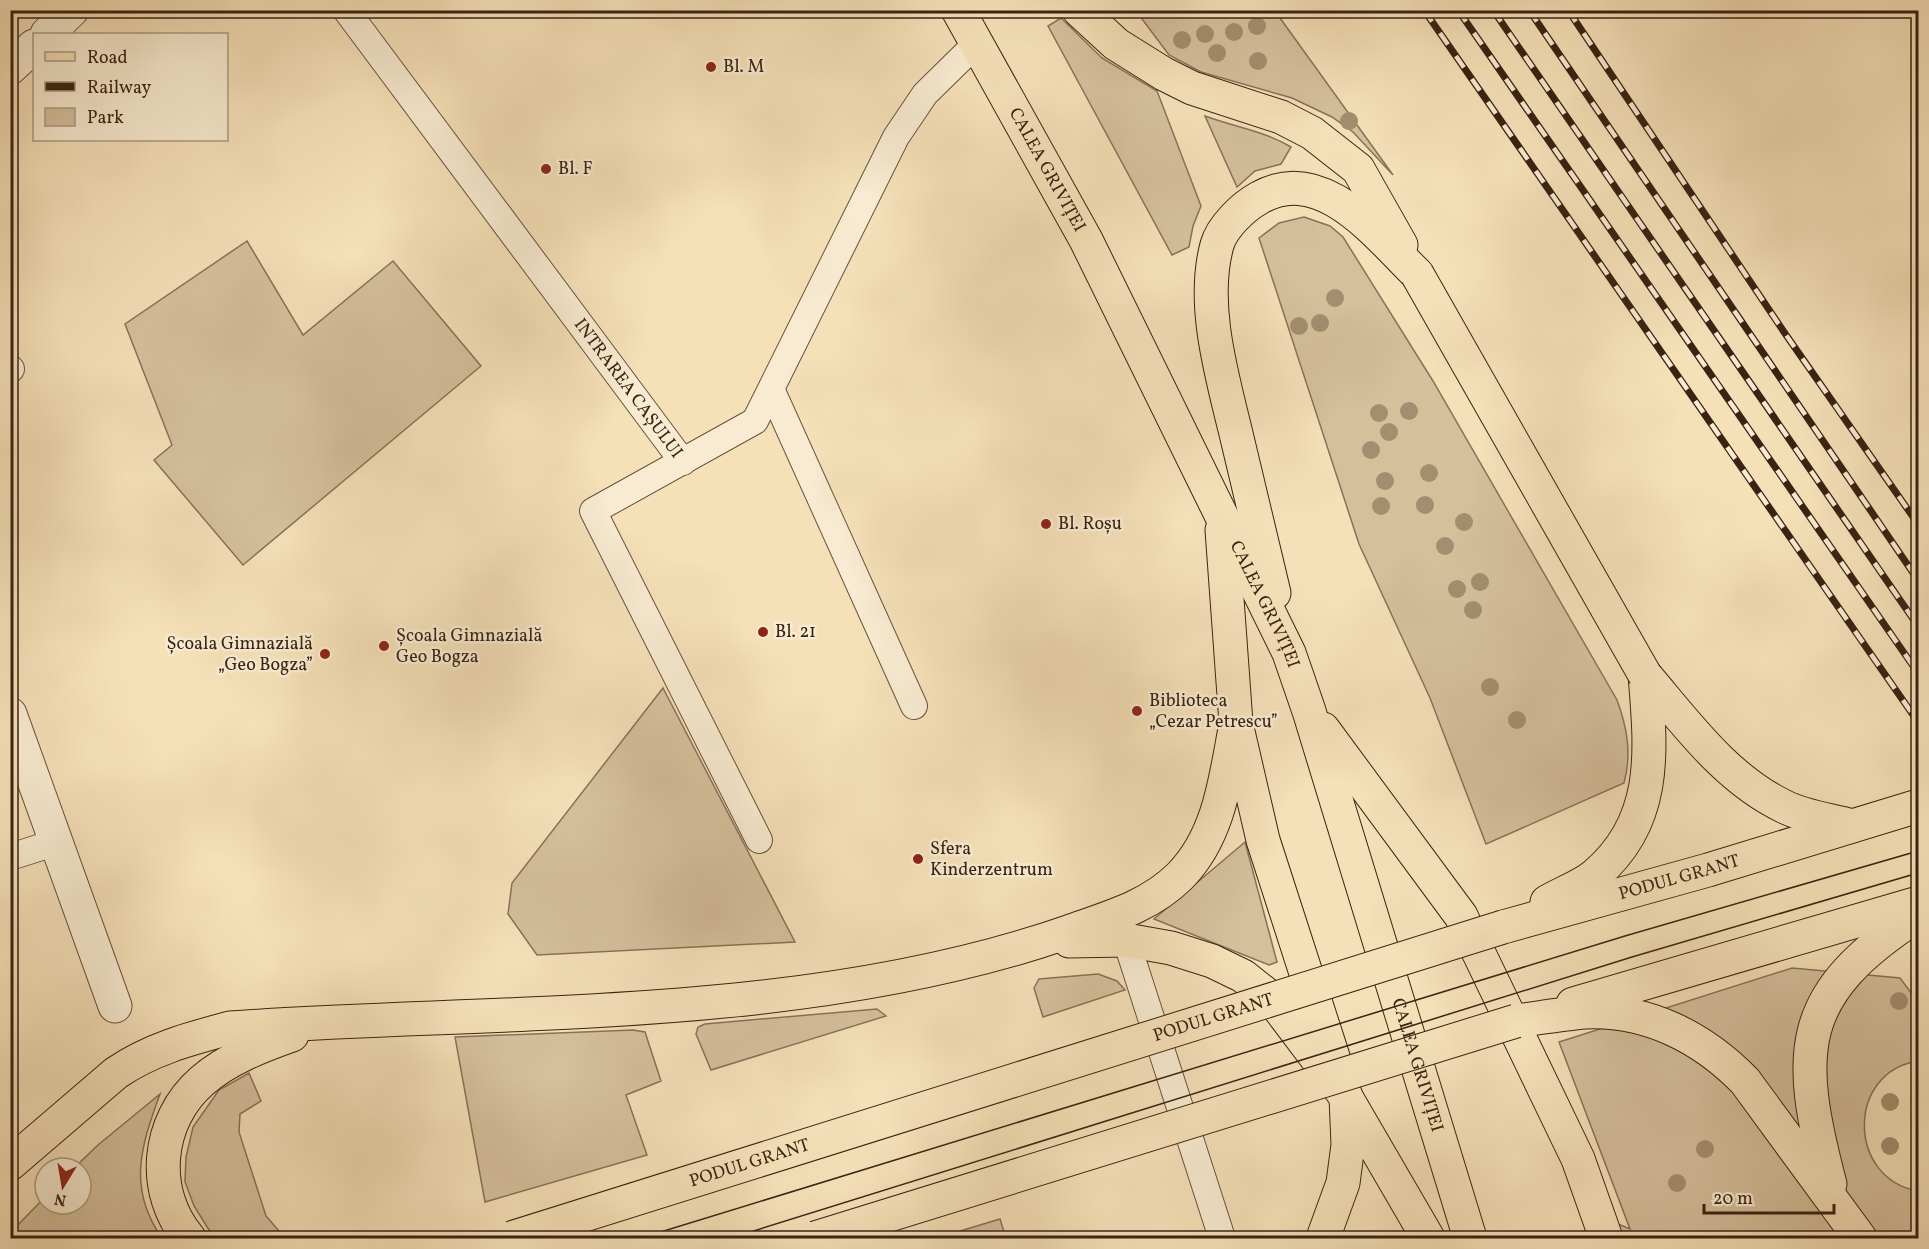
<svg xmlns="http://www.w3.org/2000/svg" width="1929" height="1249" font-family="Vollkorn,serif">
  <rect width="100%" height="100%" fill="#f5e0b8"/>
  <filter id="stains"><feTurbulence type="fractalNoise" baseFrequency=".00333" numOctaves="4"/><feColorMatrix values="0 0 0 0 .2 0 0 0 0 .09 0 0 0 0 .02 0 0 0 .5 -.17"/></filter>
  <radialGradient id="worn" r=".72"><stop offset=".6" stop-color="#630" stop-opacity="0"/><stop offset="1" stop-color="#630" stop-opacity=".3"/></radialGradient>
  <!-- green -->
  <path fill="#d5c09c" stroke="#887257" stroke-width="1.5" d="M1136,11h139l118,164 -40,-43 -21,-15 -40,-19 -91,-26 -32,-17z
    M1061,18l41,40 55,33 44,115 -8,20 -4,21 -17,8 -124,-229z
    M1205,116c30,11 59,15 86,31l-10,17 -26,7 -18,16z
    M1304,217l26,9 13,11 90,144 184,319c10,27 15,54 7,83l-138,61 -56,-146 -71,-154 -100,-306 20,-15z
    M247,241l56,94 90,-74 88,105 -238,199 -89,-105 18,-15 -47,-121z
    M663,688l132,254 -258,13 -29,-41 4,-31z
    M1245,842l32,120 -8,3 -115,-46z
    M1792,968l108,10 18,24v59c-72,11 -71,118 0,130v47h-298l-7,-16 17,7 -71,-187z
    M1098,974l19,7 8,9 -82,27 -9,-29 5,-9z
    M877,1009l9,7 -175,54 -15,-36 2,-7 7,-3z
    M633,1030l12,2 16,49 -35,14 21,60 -162,47 -30,-165z
    M249,1073l12,28 -21,13 -1,18 27,84 19,22h-65l-11,-8 -15,-24 -9,-24 1,-25 7,-30 26,-37z
    M160,1094c-19,52 -33,95 2,144h-151v-6l34,-35v7h36v-36h-7l24,-23z
    M1000,1219l6,19h-69z"/>
  <g fill="none" stroke-linecap="round" stroke-linejoin="round">
    <defs>
      <g id="service">
        <path id="s1" d="M346,10l337,452"/>
        <path d="M10,368l1,1"/>
        <path d="M772,391l142,315"/>
        <path d="M759,840l-166,-329 162,-90 141,-284 29,-43 52,-51"/>
        <path d="M10,857l47,-15"/>
        <path d="M1126,940l96,298"/>
      </g>
      <path id="minor" d="M47,34l25,-24
        M10,68l24,-22
        M10,714l105,292"/>
      <g id="primary">
        <path id="s2" d="M958,10l128,230 203,413 20,58 161,527"/>
        <path d="M1079,10l37,34 48,30 28,14 89,29 31,16 46,36 43,76"/>
        <path d="M1222,530l14,193 27,117 83,257 2,48 -5,38 -20,55"/>
        <path d="M1274,593c-12,-50 -24,-100 -36,-151 -14,-60 -38,-135 -21,-197 5,-18 26,-38 42,-47 63,-36 118,37 158,76"/>
        <path d="M1645,675c42,49 81,104 140,132 20,10 46,13 67,19"/>
        <path d="M1323,729l138,187 117,243 28,79"/>
        <path d="M1547,902c15,-9 35,-16 48,-27 64,-54 56,-125 50,-200"/>
        <path id="s3" d="M1503,927l205,-57 210,-64"/>
        <path d="M1069,941l57,-1 45,8 41,13 31,15 29,23 74,98 82,141"/>
        <path d="M1573,1004l345,-101"/>
        <path d="M1516,1021c23,-3 46,-7 69,-9 63,-3 118,26 160,69l115,157"/>
        <path d="M10,1164l106,-91c35,-24 73,-34 114,-45 275,-19 575,-5 838,-96 39,-14 81,-25 112,-56 40,-40 46,-100 56,-153"/>
        <path d="M1830,1184c-35,-133 -35,-190 88,-269"/>
        <path d="M189,1238c-39,-46 -33,-117 13,-157 25,-22 59,-35 90,-46"/>
      </g>
    </defs>
    <!-- service casing -->
    <use href="#service" stroke="#69523c" stroke-width="28"/>
    <!-- minor casing -->
    <use href="#minor" stroke="#69523c" stroke-width="35"/>
    <!-- primary casing -->
    <use href="#primary" stroke="#3a2312" stroke-width="35"/>
    <!-- service -->
    <use href="#service" stroke="#f8ebd1" stroke-width="26"/>
    <!-- minor -->
    <use href="#minor" stroke="#f8ebd1" stroke-width="33"/>
    <!-- primary -->
    <use href="#primary" stroke="#f5e0b8" stroke-width="33"/>
    <!-- tram -->
    <path stroke="#3a2312" stroke-width="1.5" d="M641,1238l984,-302 293,-85
      M731,1238l901,-281 286,-84"/>
    <defs>
      <path id="rail" d="M1424,10l494,712
        M1458,10l460,663
        M1493,10l425,616
        M1529,10l389,570
        M1568,10l216,322 134,192"/>
    </defs>
    <!-- rail casing -->
    <use href="#rail" stroke="#3a2312" stroke-width="7"/>
    <!-- rail -->
    <use href="#rail" stroke="#f8ebd1" stroke-width="4.5" stroke-dasharray="14" stroke-linecap="butt"/>
    <defs>
      <g id="primary-bridge">
        <path d="M1417,274l228,401"/>
        <path id="s4" d="M511,1238l992,-311"/>
        <path d="M815,1238l701,-217"/>
      </g>
    </defs>
    <!-- primary-bridge casing -->
    <use href="#primary-bridge" stroke="#3a2312" stroke-width="35" stroke-linecap="butt"/>
    <!-- primary-bridge -->
    <use href="#primary-bridge" stroke="#f5e0b8" stroke-width="33"/>
  </g>
  <!-- trees -->
  <g fill="#a48e6f">
    <circle cx="1257" cy="26" r="9"/>
    <circle cx="1234" cy="32" r="9"/>
    <circle cx="1205" cy="34" r="9"/>
    <circle cx="1182" cy="40" r="9"/>
    <circle cx="1217" cy="53" r="9"/>
    <circle cx="1258" cy="61" r="9"/>
    <circle cx="1349" cy="121" r="9"/>
    <circle cx="1335" cy="298" r="9"/>
    <circle cx="1320" cy="323" r="9"/>
    <circle cx="1299" cy="326" r="9"/>
    <circle cx="1409" cy="411" r="9"/>
    <circle cx="1379" cy="413" r="9"/>
    <circle cx="1389" cy="432" r="9"/>
    <circle cx="1371" cy="450" r="9"/>
    <circle cx="1429" cy="473" r="9"/>
    <circle cx="1385" cy="481" r="9"/>
    <circle cx="1425" cy="505" r="9"/>
    <circle cx="1381" cy="506" r="9"/>
    <circle cx="1464" cy="522" r="9"/>
    <circle cx="1445" cy="546" r="9"/>
    <circle cx="1480" cy="582" r="9"/>
    <circle cx="1457" cy="589" r="9"/>
    <circle cx="1473" cy="610" r="9"/>
    <circle cx="1490" cy="687" r="9"/>
    <circle cx="1517" cy="720" r="9"/>
    <circle cx="1899" cy="1001" r="9"/>
    <circle cx="1890" cy="1102" r="9"/>
    <circle cx="1890" cy="1146" r="9"/>
    <circle cx="1705" cy="1149" r="9"/>
    <circle cx="1677" cy="1183" r="9"/>
  </g>
  <!-- markers -->
  <g fill="#8f2418" stroke="#f8ebd1" stroke-width="2">
    <circle cx="711" cy="67" r="6"/>
    <circle cx="546" cy="169" r="6"/>
    <circle cx="1046" cy="524" r="6"/>
    <circle cx="763" cy="632" r="6"/>
    <circle cx="384" cy="646" r="6"/>
    <circle cx="325" cy="654" r="6"/>
    <circle cx="1137" cy="711" r="6"/>
    <circle cx="918" cy="859" r="6"/>
  </g>
  <g text-anchor="middle" dominant-baseline="central" stroke-width="5" stroke-linejoin="round" paint-order="stroke">
    <!-- poi labels -->
    <g font-size="18" fill="#3a2312" stroke="#f8ebd1" text-anchor="start">
      <text x="723" y="67">Bl. M</text>
      <text x="558" y="169">Bl. F</text>
      <text x="1058" y="524">Bl. Roșu</text>
      <text x="775" y="632">Bl. 21</text>
      <text x="396" y="636">Școala Gimnazială<tspan x="396" dy="21">Geo Bogza</tspan></text>
      <text x="313" y="644" text-anchor="end">Școala Gimnazială<tspan x="313" dy="21">„Geo Bogza”</tspan></text>
      <text x="1149" y="701">Biblioteca<tspan x="1149" dy="21">„Cezar Petrescu”</tspan></text>
      <text x="930" y="849">Sfera<tspan x="930" dy="21">Kinderzentrum</tspan></text>
    </g>
    <!-- street labels -->
    <g font-size="18" fill="#3a2312" stroke="#f8ebd1">
      <text stroke="none"><textPath href="#s2" startOffset="183">CALEA GRIVIȚEI</textPath></text>
      <text stroke="none"><textPath href="#s1" startOffset="472">INTRAREA CAȘULUI</textPath></text>
      <text stroke="none"><textPath href="#s2" startOffset="669">CALEA GRIVIȚEI</textPath></text>
      <text stroke="none"><textPath href="#s3" startOffset="183">PODUL GRANT</textPath></text>
      <text stroke="none"><textPath href="#s4" startOffset="736">PODUL GRANT</textPath></text>
      <text stroke="none"><textPath href="#s2" startOffset="1155">CALEA GRIVIȚEI</textPath></text>
      <text stroke="none"><textPath href="#s4" startOffset="250">PODUL GRANT</textPath></text>
    </g>
  </g>
  <!-- margin -->
  <rect width="1929" height="1249" fill="none" stroke="#f5e0b8" stroke-width="36"/>
  <rect x="12" y="12" width="1905" height="1225" fill="none" stroke="#3a2312" stroke-width="3"/>
  <rect x="18" y="18" width="1893" height="1213" fill="none" stroke="#3a2312" stroke-width="1.5"/>
  <!-- legend -->
  <rect x="33" y="33" width="195" height="108" fill="#f8ebd1" stroke="#ac9b85" stroke-width="1.5"/>
  <rect x="45" y="52" width="30" height="9" fill="#f5e0b8" stroke="#ac9b85" stroke-width="1.5"/>
  <text x="87" y="63" font-size="18" fill="#3a2312">Road</text>
  <rect x="45" y="82" width="30" height="9" fill="#3a2312" stroke="#ac9b85" stroke-width="1.5"/>
  <text x="87" y="93" font-size="18" fill="#3a2312">Railway</text>
  <rect x="45" y="108" width="30" height="18" fill="#d5c09c" stroke="#ac9b85" stroke-width="1.5"/>
  <text x="87" y="123" font-size="18" fill="#3a2312">Park</text>
  <!-- north arrow -->
  <g transform="translate(63 1186) rotate(191)"><circle r="28" fill="#f8ebd1" stroke="#ac9b85" stroke-width="1.5"/>
  <path d="M0-4.5L10 22L0 15L-10 22Z" fill="#8f2418"/>
  <text y="-9" font-size="16" font-weight="bold" text-anchor="middle" fill="#3a2312">N</text>
  </g>
  <!-- scale -->
  <path d="M1704 1204v9h130v-9" fill="none" stroke="#3a2312" stroke-width="3"/>
  <text x="1713" y="1204" font-size="18" fill="#3a2312" stroke="#f8ebd1" stroke-width="4.5" paint-order="stroke">20 m</text>
  <rect width="100%" height="100%" filter="url(#stains)"/>
  <rect width="100%" height="100%" fill="url(#worn)"/>
</svg>
